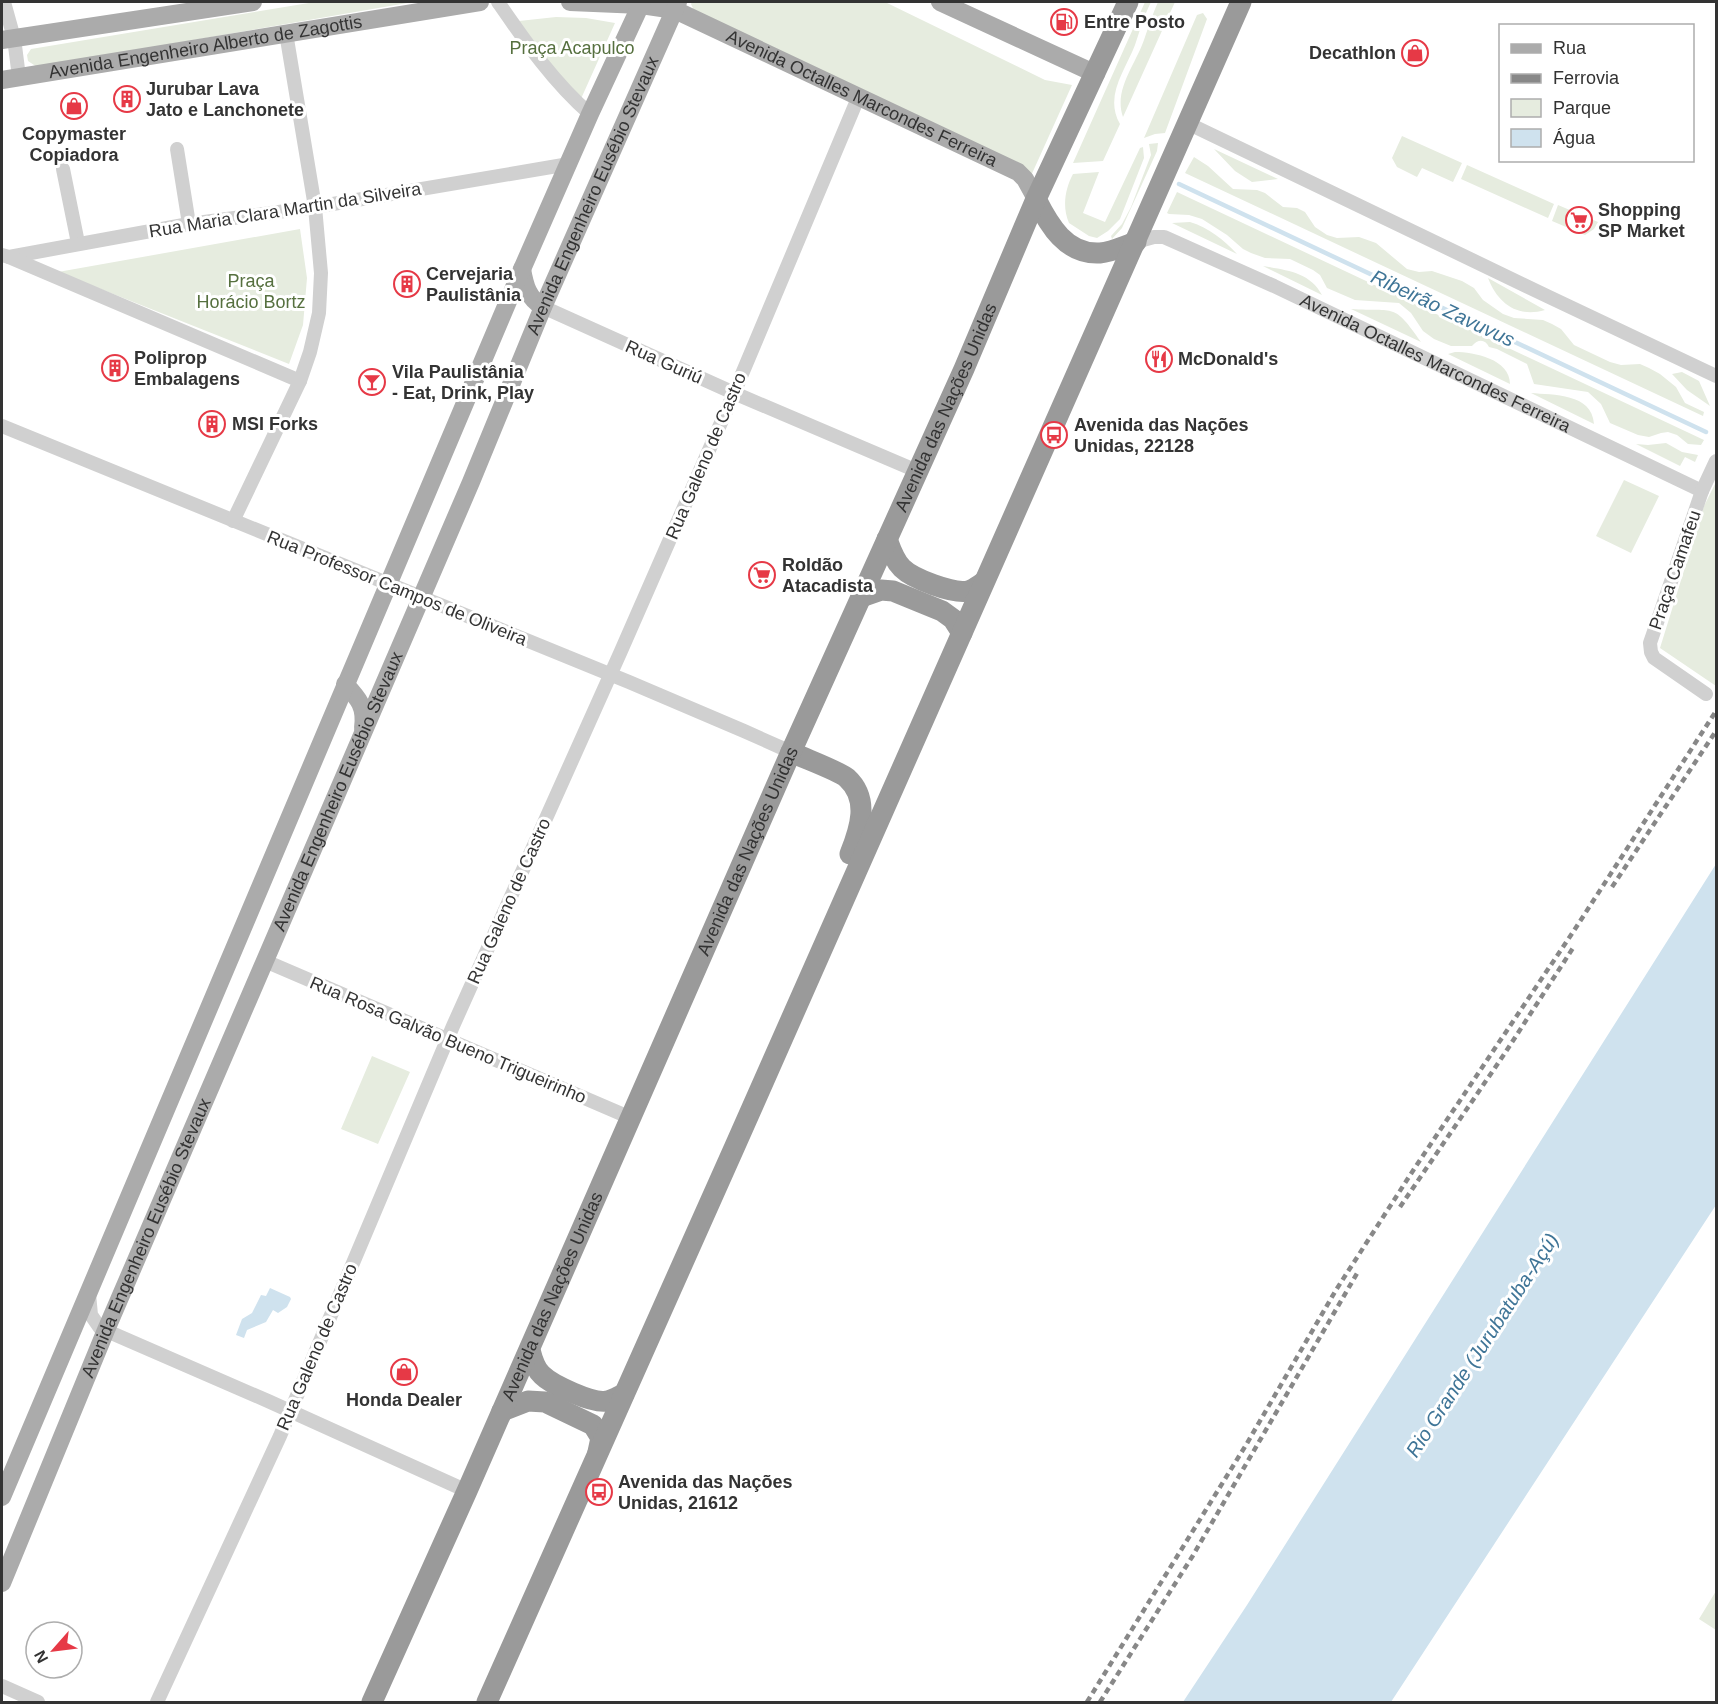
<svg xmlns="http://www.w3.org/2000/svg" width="1718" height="1704" font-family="Helvetica,sans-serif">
  <rect width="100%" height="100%" fill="#fff"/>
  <!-- green -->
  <path fill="#e6ecdf" d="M315,2h98l-376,65 -9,-6 -1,-6 4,-6z
    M692,2h193l160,78 27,5 -42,93 -334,-163 -5,-11z
    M1145,2h6c-7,14 -11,28 -16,43 -10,26 -31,51 -15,79l-17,37 -30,2z
    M1158,2h17l-52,115c-10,-28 14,-54 22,-80 4,-12 8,-24 13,-35z
    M1203,13l4,6 -42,114 -10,1 -11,4 53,-123z
    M556,17l30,1 29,5 -35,78 -35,-39 -26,-41z
    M1402,136l60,27 -9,19 -31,-14 -5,9 -20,-10 -5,-9z
    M1158,143l-1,8 -35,77 -10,11 -1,-3 11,-12 9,-17 20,-52 -2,-11z
    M1143,147l1,11 -24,61 -12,12 -11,7 -8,-2 -20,-13c-7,-16 -4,-34 4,-49l26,-2 -16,41 22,9 35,-74z
    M1214,149l64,30 -26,3 -17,-11z
    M1194,157l14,9 25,23 24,1 8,3 18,14 14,1 8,4 10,15 12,8 10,3 22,-1 17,6 31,26 12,3 13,-1 30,10 12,7 9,12 20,14 11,4 29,2 9,4 9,5 13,16 36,17 11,3 19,-1 9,4 11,6 16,13 9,16 19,9 -1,4 -518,-243z
    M1467,165l87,39 -6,14 -87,-39z
    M1177,192l527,248 -3,5 -13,-1 -11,-9 -9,-3 -7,1 -12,4 -11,-2 -28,-12 -9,-19 -13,-12 -54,-8 -7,-20 -30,-15 -8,-2c-4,-8 -11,-8 -17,-1h-21l-17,-7 -11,-8 -12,-18 -12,-10 -44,-3 -28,-12 -7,-13 -7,-5 -23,-11 -25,-1 -14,-5 -8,-4 -16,-14 -25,-16 -13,-4 -20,-1 -2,-1z
    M1558,205l40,17 -4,7 -9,6 -33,-14z
    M1190,222c18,5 34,18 47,32l-65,-31z
    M300,229l7,49 -4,47 -14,39 -231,-92z
    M1263,266c23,4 47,6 59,29z
    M1488,278l57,32c-27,8 -47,-6 -57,-32z
    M1351,309c45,3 42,-7 70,33z
    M1455,352c19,0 55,7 55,32l-62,-30z
    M1682,372l17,9 11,25 -23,-16 -15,-16z
    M1531,393c22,2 61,0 63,31z
    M1666,443l16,9 16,3 -3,7 -10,-5 -5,9 -44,-22 12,1z
    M1624,480l35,16 -28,57 -35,-17z
    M1716,482v204l-56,-38 44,-142z
    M372,1056l38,16 -32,72 -37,-15z
    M1716,1591v39l-17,-11z"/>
  <!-- water -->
  <path fill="#cfe2ee" d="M1716,864v341l-325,497h-208l64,-97z
    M270,1288l20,9 1,2 -4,8 -9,6 -5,-3 -7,12 -19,8 -3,8 -8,-3 6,-16 10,-6 9,-18 5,1z"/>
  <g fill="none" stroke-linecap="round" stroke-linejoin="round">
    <!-- stream -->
    <path stroke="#cfe2ee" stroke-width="4.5" d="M1179,184l527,248"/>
    <!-- minor -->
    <g stroke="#d0d0d0" stroke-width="14">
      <path d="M4,2l10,36 5,39"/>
      <path d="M498,2c27,39 55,80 92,112"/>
      <path d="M1187,123l360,173 169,80"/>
      <path d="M177,149l12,75"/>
      <path d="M63,169l15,74"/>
      <path id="s1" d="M1136,242l18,-5h10l110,49 428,205"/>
      <path d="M2,255l7,2 180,-33 126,-17 254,-43"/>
      <path d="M9,257l291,124"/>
      <path d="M543,307l191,86 183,78"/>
      <path d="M2,426l627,256 115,49 47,21"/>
      <path d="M233,521l67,-140 10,-29 9,-39 2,-40 -6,-66 -29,-174"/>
      <path d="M1706,694l-52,-36 -3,-6 -1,-9 52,-152 14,-30"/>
      <path d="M265,961l366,157"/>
      <path d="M89,1294l2,21 9,13 168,73 199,90"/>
      <path d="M2,1686l36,16"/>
      <path d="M157,1702l123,-266 173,-410 168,-375 113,-258 124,-295"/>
    </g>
    <!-- major -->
    <g stroke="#ababab" stroke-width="18">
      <path id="s2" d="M570,2l71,3 34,5 343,162 7,7 11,20"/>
      <path d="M940,2l156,72"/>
      <path d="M2,40l251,-38"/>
      <path id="s3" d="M2,80l478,-78"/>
      <path d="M522,269c3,17 6,29 21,38"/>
      <path d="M345,684c14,15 21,23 18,44"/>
      <path d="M2,1497l510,-1205 78,-178 52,-112"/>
      <path id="s4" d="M2,1583l104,-253 365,-848 72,-175 135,-305"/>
    </g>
    <!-- highway -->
    <g stroke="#9a9a9a" stroke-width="21">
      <path d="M1036,199c13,26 30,56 64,54 12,-1 24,-7 36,-11"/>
      <path d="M887,539c4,11 7,21 15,29 11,11 51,26 66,23 5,-1 11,-6 16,-9"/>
      <path d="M861,597l20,-7 12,1 49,20 11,8 9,14"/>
      <path d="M791,752c12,6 48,19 56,26 23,21 13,51 3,76"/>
      <path d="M530,1350c2,8 5,19 12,25 10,10 51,29 65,26 6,-1 12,-5 17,-7"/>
      <path d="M502,1411l26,-10 17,1 48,23 8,13 -3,14"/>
      <path id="s5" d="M372,1702l95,-211 324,-739 173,-383 72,-170 92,-197"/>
      <path d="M487,1702l248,-556 506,-1144"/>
    </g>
    <!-- rail -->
    <path stroke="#888" stroke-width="4.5" stroke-dasharray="6 4.5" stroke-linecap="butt" d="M1612,887l104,-156
      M1400,1207l105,-154 68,-105
      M1087,1702l159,-257 90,-155 80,-124 159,-237 141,-218
      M1100,1702l92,-145 167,-287"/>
  </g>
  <!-- icons -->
  <defs>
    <symbol id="fuel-ring" viewBox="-11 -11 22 22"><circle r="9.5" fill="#fff" stroke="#e63946" stroke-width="1.5"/><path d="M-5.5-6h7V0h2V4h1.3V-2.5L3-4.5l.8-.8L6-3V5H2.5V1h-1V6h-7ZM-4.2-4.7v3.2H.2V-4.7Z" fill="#e63946"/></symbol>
    <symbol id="shop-ring" viewBox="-11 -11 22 22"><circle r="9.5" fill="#fff" stroke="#e63946" stroke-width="1.5"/><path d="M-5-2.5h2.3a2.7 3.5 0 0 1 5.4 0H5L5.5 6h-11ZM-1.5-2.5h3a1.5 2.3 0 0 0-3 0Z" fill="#e63946"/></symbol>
    <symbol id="building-ring" viewBox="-11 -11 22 22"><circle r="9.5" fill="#fff" stroke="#e63946" stroke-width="1.5"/><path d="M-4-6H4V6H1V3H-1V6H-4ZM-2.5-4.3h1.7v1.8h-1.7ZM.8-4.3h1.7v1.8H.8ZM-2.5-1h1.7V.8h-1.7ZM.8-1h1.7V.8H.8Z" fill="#e63946"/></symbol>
    <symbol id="supermarket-ring" viewBox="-11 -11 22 22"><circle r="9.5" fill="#fff" stroke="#e63946" stroke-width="1.5"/><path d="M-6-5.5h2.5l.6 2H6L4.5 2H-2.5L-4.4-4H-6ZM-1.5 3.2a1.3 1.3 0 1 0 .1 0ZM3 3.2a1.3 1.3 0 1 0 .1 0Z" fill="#e63946"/></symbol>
    <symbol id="restaurant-ring" viewBox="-11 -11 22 22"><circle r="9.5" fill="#fff" stroke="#e63946" stroke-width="1.5"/><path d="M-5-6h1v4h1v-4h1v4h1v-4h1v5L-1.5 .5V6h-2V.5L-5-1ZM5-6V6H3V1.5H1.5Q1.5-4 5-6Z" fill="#e63946"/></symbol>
    <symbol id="bar-ring" viewBox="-11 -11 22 22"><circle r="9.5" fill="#fff" stroke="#e63946" stroke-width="1.5"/><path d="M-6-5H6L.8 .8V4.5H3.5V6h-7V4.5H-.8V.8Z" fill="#e63946"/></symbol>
    <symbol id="bus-ring" viewBox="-11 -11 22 22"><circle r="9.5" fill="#fff" stroke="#e63946" stroke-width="1.5"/><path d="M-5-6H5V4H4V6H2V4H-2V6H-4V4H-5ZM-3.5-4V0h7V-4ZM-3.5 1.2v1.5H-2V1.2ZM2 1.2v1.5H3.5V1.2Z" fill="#e63946"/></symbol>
  </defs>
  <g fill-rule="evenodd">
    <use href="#fuel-ring" x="1049" y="7" width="30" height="30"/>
    <use href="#shop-ring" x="1400" y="38" width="30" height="30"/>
    <use href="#building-ring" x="112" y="84" width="30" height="30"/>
    <use href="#shop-ring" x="59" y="91" width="30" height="30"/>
    <use href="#supermarket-ring" x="1564" y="205" width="30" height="30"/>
    <use href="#building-ring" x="392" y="269" width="30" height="30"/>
    <use href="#restaurant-ring" x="1144" y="344" width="30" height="30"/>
    <use href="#building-ring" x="100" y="353" width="30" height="30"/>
    <use href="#bar-ring" x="357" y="367" width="30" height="30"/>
    <use href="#building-ring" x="197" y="409" width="30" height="30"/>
    <use href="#bus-ring" x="1039" y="420" width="30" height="30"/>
    <use href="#supermarket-ring" x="747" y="560" width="30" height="30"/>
    <use href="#shop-ring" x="389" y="1357" width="30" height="30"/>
    <use href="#bus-ring" x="584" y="1477" width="30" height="30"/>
  </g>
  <g text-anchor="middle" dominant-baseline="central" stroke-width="6" stroke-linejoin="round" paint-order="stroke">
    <!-- poi labels -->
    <g font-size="18" font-weight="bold" fill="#333" stroke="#fff" text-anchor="start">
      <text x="1084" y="22">Entre Posto</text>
      <text x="1396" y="53" text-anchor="end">Decathlon</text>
      <text x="146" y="89">Jurubar Lava<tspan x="146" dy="21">Jato e Lanchonete</tspan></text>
      <text x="74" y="134" text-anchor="middle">Copymaster<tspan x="74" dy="21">Copiadora</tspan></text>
      <text x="1598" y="210">Shopping<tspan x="1598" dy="21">SP Market</tspan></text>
      <text x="426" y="274">Cervejaria<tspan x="426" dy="21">Paulistânia</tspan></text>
      <text x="134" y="358">Poliprop<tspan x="134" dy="21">Embalagens</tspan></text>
      <text x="1178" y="359">McDonald's</text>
      <text x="392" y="372">Vila Paulistânia<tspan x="392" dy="21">- Eat, Drink, Play</tspan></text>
      <text x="232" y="424">MSI Forks</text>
      <text x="1074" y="425">Avenida das Nações<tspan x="1074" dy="21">Unidas, 22128</tspan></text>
      <text x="782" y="565">Roldão<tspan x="782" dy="21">Atacadista</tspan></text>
      <text x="404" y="1400" text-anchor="middle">Honda Dealer</text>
      <text x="618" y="1482">Avenida das Nações<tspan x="618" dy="21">Unidas, 21612</tspan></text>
    </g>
    <!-- street labels -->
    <g font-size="18" fill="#333" stroke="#fff">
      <text stroke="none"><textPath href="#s3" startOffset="206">Avenida Engenheiro Alberto de Zagottis</textPath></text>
      <text stroke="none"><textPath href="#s2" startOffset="312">Avenida Octalles Marcondes Ferreira</textPath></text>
      <text stroke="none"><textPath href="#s4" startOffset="1508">Avenida Engenheiro Eusébio Stevaux</textPath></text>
      <text transform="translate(285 210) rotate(-9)">Rua Maria Clara Martin da Silveira</text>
      <text transform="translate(664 362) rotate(24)">Rua Guriú</text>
      <text stroke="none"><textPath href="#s1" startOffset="328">Avenida Octalles Marcondes Ferreira</textPath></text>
      <text stroke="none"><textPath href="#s5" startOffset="1416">Avenida das Nações Unidas</textPath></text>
      <text transform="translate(706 456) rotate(-67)">Rua Galeno de Castro</text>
      <text transform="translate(1675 570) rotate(-71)">Praça Camafeu</text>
      <text transform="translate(397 588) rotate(22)">Rua Professor Campos de Oliveira</text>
      <text stroke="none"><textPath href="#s4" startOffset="860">Avenida Engenheiro Eusébio Stevaux</textPath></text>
      <text stroke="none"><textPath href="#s5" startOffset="930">Avenida das Nações Unidas</textPath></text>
      <text transform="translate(509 901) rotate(-66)">Rua Galeno de Castro</text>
      <text transform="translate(448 1040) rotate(23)">Rua Rosa Galvão Bueno Trigueirinho</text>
      <text stroke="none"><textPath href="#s4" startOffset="374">Avenida Engenheiro Eusébio Stevaux</textPath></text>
      <text stroke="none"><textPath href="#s5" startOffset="444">Avenida das Nações Unidas</textPath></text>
      <text transform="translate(317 1347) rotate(-67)">Rua Galeno de Castro</text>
    </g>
    <!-- park labels -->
    <g font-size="18" fill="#56703f" stroke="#fff">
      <text x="572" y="48">Praça Acapulco</text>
      <text x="251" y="281">Praça<tspan x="251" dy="21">Horácio Bortz</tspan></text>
    </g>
    <!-- water labels -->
    <g font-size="20" font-style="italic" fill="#3f7597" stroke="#fff">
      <text transform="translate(1443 308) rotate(25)">Ribeirão Zavuvus</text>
      <text transform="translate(1482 1345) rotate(-57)">Rio Grande (Jurubatuba-Açú)</text>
    </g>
  </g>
  <!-- border -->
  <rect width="1718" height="1704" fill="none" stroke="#333333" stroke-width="6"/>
  <!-- legend -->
  <rect x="1499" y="24" width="195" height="138" fill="#ffffff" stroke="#adadad" stroke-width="1.5"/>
  <rect x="1511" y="44" width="30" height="9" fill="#ababab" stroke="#adadad" stroke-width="1.5"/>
  <text x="1553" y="54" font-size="18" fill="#333333">Rua</text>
  <rect x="1511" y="74" width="30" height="9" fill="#888888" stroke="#adadad" stroke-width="1.5"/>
  <text x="1553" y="84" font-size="18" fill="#333333">Ferrovia</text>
  <rect x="1511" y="99" width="30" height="18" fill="#e6ecdf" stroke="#adadad" stroke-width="1.5"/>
  <text x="1553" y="114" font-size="18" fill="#333333">Parque</text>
  <rect x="1511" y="129" width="30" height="18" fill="#cfe2ee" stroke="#adadad" stroke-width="1.5"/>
  <text x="1553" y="144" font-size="18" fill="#333333">Água</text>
  <!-- north arrow -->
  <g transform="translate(54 1650) rotate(242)"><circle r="28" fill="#ffffff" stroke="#adadad" stroke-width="1.5"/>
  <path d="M0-4.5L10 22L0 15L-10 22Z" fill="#e63946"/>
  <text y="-9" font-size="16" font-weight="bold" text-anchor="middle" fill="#333333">N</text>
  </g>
</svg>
